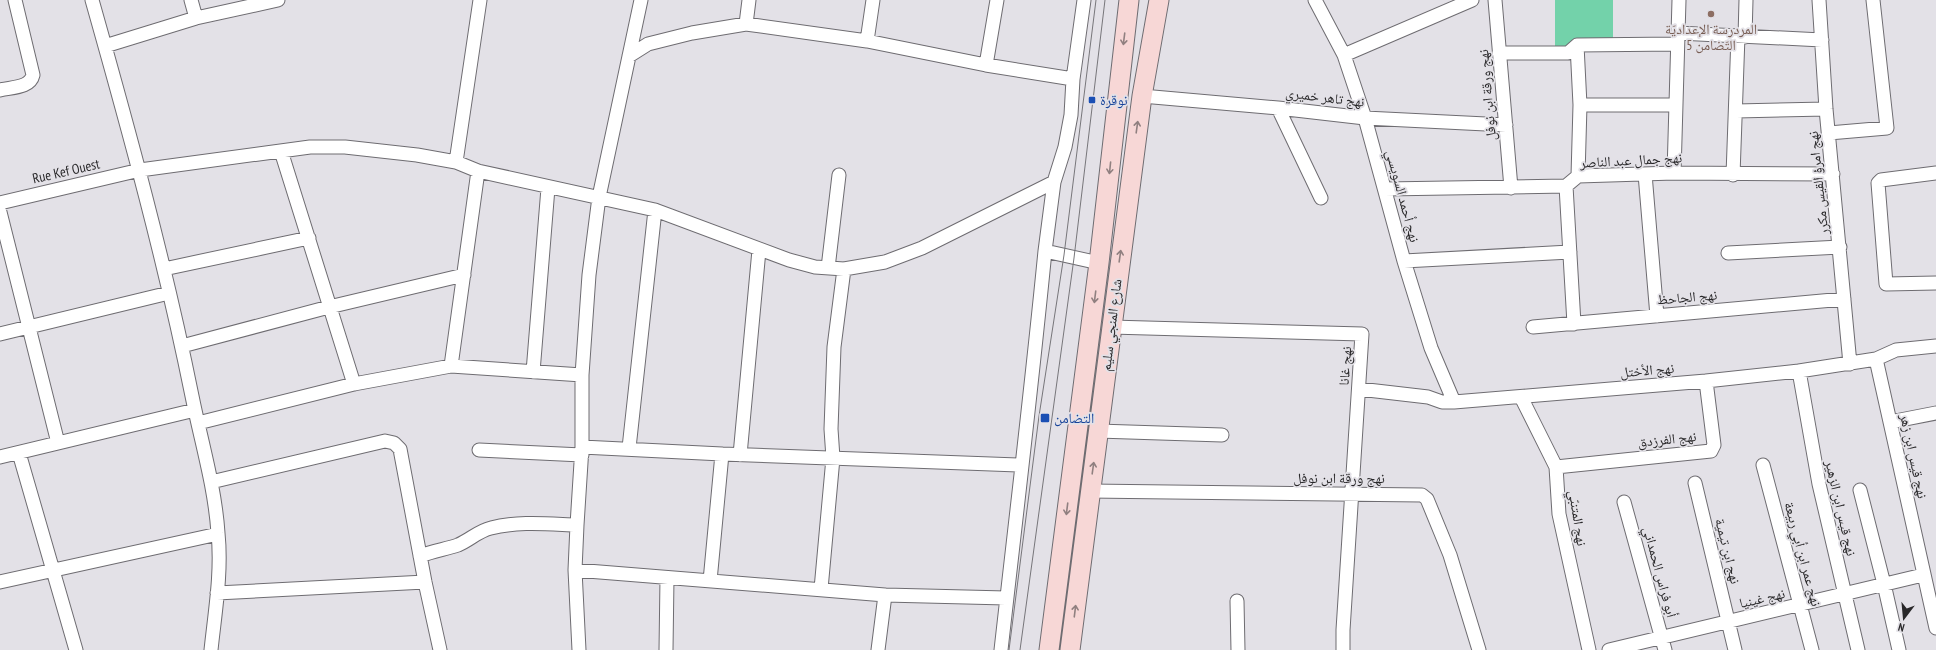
<svg xmlns="http://www.w3.org/2000/svg" width="1936" height="650" font-family="'PT Sans Narrow','Noto Naskh Arabic',sans-serif">
  <rect width="100%" height="100%" fill="#e3e1e7"/>
  <!-- green -->
  <path fill="#73d2aa" d="M1555,0h58v41l-45,10h-13z"/>
  <g fill="none" stroke-linecap="round" stroke-linejoin="round">
    <defs>
      <path id="street" d="M92,0c37,131 73,262 100,396 9,45 23,91 26,137 4,39 -3,79 -7,117
        M191,0l5,18
        M1315,0l29,55 21,63 39,143 27,87 23,54
        M1495,0l16,188
        M1819,0l7,109 24,255
        M746,24l3,-24
        M1678,33l144,7
        M1745,37l1,-37
        M867,41l6,-41
        M1577,45l3,60 -2,71
        M105,46l91,-28 82,-18
        M1499,53h69l9,-8 100,-1
        M1344,55l128,-55
        M629,56l19,-12 44,-11 54,-9 121,17 119,24 87,14 -2,36 -6,32 -11,35 -9,69 54,12
        M986,65l11,-65
        M1073,79l11,-79
        M0,90c12,-3 30,-2 33,-15l-18,-75
        M1142,96l136,12 87,10 141,7
        M1580,105h96
        M1278,108l43,90
        M1736,111l90,-2
        M1829,133l58,-5 -14,-128
        M281,151l73,233
        M456,162l24,-162
        M1674,173l5,-173
        M1936,173l-55,7 -3,3 8,101 50,-1
        M1645,174l12,142
        M1733,175l5,-139
        M1566,186l8,138
        M1385,189l181,-3 12,-10 96,-3 159,1
        M0,203l140,-33 170,-23h35l72,8 39,7 22,9 177,39 134,50 26,7 29,2 41,-7 37,-14 132,-66
        M0,212l58,231
        M1728,253l112,-6
        M1404,261l166,-9
        M828,268l11,-93
        M164,269l145,-31
        M1111,327l251,7 -19,296v20
        M1533,327l311,-28
        M0,334l169,-41
        M182,346l147,-39 135,-32
        M1876,359l60,269
        M451,366l27,-195
        M1799,371l20,113 39,166
        M533,372l15,-184
        M1359,389l69,8 14,5h12l252,-21 93,-10 77,-12 20,-9 40,-4
        M1521,397l35,70 3,47 30,136
        M1890,422l46,-9
        M198,423l156,-39 97,-18 131,9
        M1098,431l124,4
        M582,447l140,7 299,11
        M629,448l26,-238
        M479,450l103,5
        M19,453l57,197
        M740,455l19,-205
        M0,457l195,-47
        M1763,465l49,185
        M1556,467l155,-16 3,-6 -8,-64
        M211,482l174,-41 9,2 6,6 25,133 15,68
        M1695,483l40,167
        M1860,490l24,94 15,66
        M1089,491l333,4 5,4 23,56 29,95
        M1624,502l41,148
        M420,556c13,-5 26,-7 38,-11 12,-5 20,-14 33,-17 27,-7 57,-4 86,-3
        M575,570l310,25 121,3
        M710,581l12,-127
        M0,582l218,-48
        M821,589l12,-131 -2,-29 3,-82 10,-78
        M217,593l208,-11
        M1237,601l1,49
        M579,650l-4,-80 2,-45 5,-78v-72l7,-100 10,-78 42,-197
        M666,650l1,-72
        M878,650l7,-55
        M1001,650c15,-133 31,-266 44,-399
        M1609,650l314,-75"/>
      <path id="secondary" d="M1049,650l50,-387 30,-263
        M1070,650l72,-554 17,-96"/>
    </defs>
    <!-- street casing -->
    <use href="#street" stroke="#6e6c71" stroke-width="15"/>
    <!-- secondary casing -->
    <use href="#secondary" stroke="#6e6c71" stroke-width="21"/>
    <!-- street -->
    <use href="#street" stroke="#fff" stroke-width="13"/>
    <!-- secondary -->
    <use href="#secondary" stroke="#f7d7d6" stroke-width="19"/>
    <!-- tram -->
    <path stroke="#77767a" stroke-width="1" d="M1009,650l30,-234 25,-161 32,-255
      M1020,650l54,-392 31,-258"/>
  </g>
  <!-- one-way arrows -->
  <defs><path id="oneway-shaft" d="M-6 0H5M1.5-3L5.5 0L1.5 3" fill="none" stroke-width="1.6" stroke-linecap="round" stroke-linejoin="round"/></defs>
  <g stroke="#908080">
    <use href="#oneway-shaft" transform="translate(1124 39) rotate(97)"/>
    <use href="#oneway-shaft" transform="translate(1137 127) rotate(-82)"/>
    <use href="#oneway-shaft" transform="translate(1110 168) rotate(96)"/>
    <use href="#oneway-shaft" transform="translate(1120 256) rotate(-82)"/>
    <use href="#oneway-shaft" transform="translate(1095 297) rotate(97)"/>
    <use href="#oneway-shaft" transform="translate(1093 468) rotate(-82)"/>
    <use href="#oneway-shaft" transform="translate(1067 509) rotate(97)"/>
    <use href="#oneway-shaft" transform="translate(1075 611) rotate(-83)"/>
  </g>
  <!-- markers -->
  <circle fill="#8d6e63" stroke="#e3e1e7" stroke-width="1.5" cx="1711" cy="14" r="4"/>
  <g fill="#1a4fb4" stroke="#e3e1e7" stroke-width="1.5">
    <rect x="1088" y="96" width="8" height="8" rx="2"/>
    <rect x="1040" y="413" width="10" height="10" rx="2"/>
  </g>
  <g text-anchor="middle" dominant-baseline="central" stroke-width="3.5" stroke-linejoin="round" paint-order="stroke">
    <!-- education labels -->
    <g font-size="14" fill="#785e54" stroke="#e3e1e7">
      <text x="1711" y="29">المردرسة الإعداديّة<tspan x="1711" dy="16">التّضامن 5</tspan></text>
    </g>
    <!-- street labels -->
    <g font-size="14" fill="#29282a" stroke="#e3e1e7">
      <text transform="translate(1487 95) rotate(-95)">نهج ورقة ابن نوفل</text>
      <text transform="translate(1325 97) rotate(7)">نهج تاهر خميري</text>
      <text transform="translate(1631 160) rotate(-3)">نهج جمال عبد الناصر</text>
      <text transform="translate(66 171) rotate(-13)">Rue Kef Ouest</text>
      <text transform="translate(1818 183) rotate(-96)">نهج امرؤ القيس مكرر</text>
      <text transform="translate(1403 196) rotate(75)">نهج أحمد السويسي</text>
      <text transform="translate(1687 297) rotate(-5)">نهج الجاحظ</text>
      <text transform="translate(1111 325) rotate(-83)">شارع المنجي سليم</text>
      <text transform="translate(1345 366) rotate(-86)">نهج غانا</text>
      <text transform="translate(1647 370) rotate(-5)">نهج الأختل</text>
      <text transform="translate(1667 439) rotate(-6)">نهج الفرزدق</text>
      <text transform="translate(1914 456) rotate(78)">نهج قيس ابن زهر</text>
      <text x="1339" y="478">نهج ورقة ابن نوفل</text>
      <text transform="translate(1841 508) rotate(77)">نهج قيس ابن الزهير</text>
      <text transform="translate(1578 518) rotate(81)">نهج المتنبّي</text>
      <text transform="translate(1728 551) rotate(76)">نهج ابن تيمية</text>
      <text transform="translate(1803 554) rotate(75)">نهج عمر ابن أبي ربيعة</text>
      <text transform="translate(1660 572) rotate(75)">أبو فراس الحمداني</text>
      <text transform="translate(1762 598) rotate(-13)">نهج غينيا</text>
    </g>
    <!-- transit labels -->
    <g font-size="14" fill="#164399" stroke="#e3e1e7" text-anchor="start">
      <text x="1100" y="100">نوقرة</text>
      <text x="1054" y="418">التضامن</text>
    </g>
  </g>
  <!-- north arrow -->
  <g transform="translate(1904 618) rotate(196)" stroke="#e3e1e7" stroke-width="3" paint-order="stroke">
  <path d="M0-3L7 15L0 10L-7 15Z" fill="#29282a"/>
  <text y="-6" font-size="11" font-weight="bold" text-anchor="middle" fill="#29282a">N</text>
  </g>
</svg>
